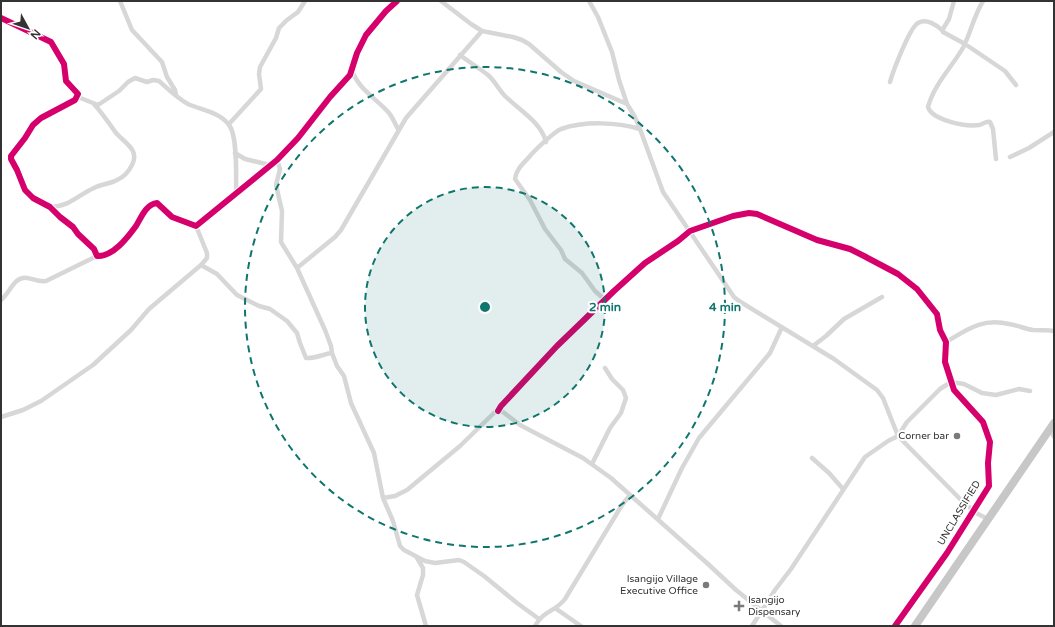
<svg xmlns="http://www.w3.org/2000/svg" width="1055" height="627" font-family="'Varela Round',sans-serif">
  <rect width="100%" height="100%" fill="#fff"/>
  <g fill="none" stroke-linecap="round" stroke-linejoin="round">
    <!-- minor -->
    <path stroke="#d7d7d7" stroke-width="4.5" d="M120,1l12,29 30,32 5,15 8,13 1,5
      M441,1l30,23 11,7 31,6 9,3 7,4 32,28 13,9 53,23
      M589,1l9,16 14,35 7,28 8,24 8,13 5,12 23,63 71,105 5,4 95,58 43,31 6,8 15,38 66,67 14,11 10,5
      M954,1l-5,18 -6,10v3l22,12 40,27 11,14
      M983,1c-9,15 -12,30 -19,45 -11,20 -30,38 -36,61 4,13 37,20 51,18 4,-1 7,-4 11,-3l3,7 3,30
      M1,18l50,24 13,22 2,17 12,13 -3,6 -34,18 -8,7 -8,13 -14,18v3l6,11 8,20 8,8 17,9 10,10 13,10 5,7 16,15 3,7c16,1 31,-19 39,-30 5,-8 10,-22 21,-23l15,14 24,9 59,-48 22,-18 21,-22 32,-41 20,-22 7,-22 9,-18 20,-24 11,-10
      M460,55c9,7 19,13 28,20 7,6 11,15 17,21 14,14 36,26 41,46
      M352,70c6,19 24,28 37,43 4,5 6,11 9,16
      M890,82c3,-11 20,-55 28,-59 8,-5 19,2 25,8
      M78,97l20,8 21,-14 9,-9 7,-4 12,4 6,-2 6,1c9,8 19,18 29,23 13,6 32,8 41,21 9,11 7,54 7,70
      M229,124l32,-35 -2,-15 1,-7 16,-29 3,-10 8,-8 11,-8 7,-11
      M235,153l10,6 25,6
      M1010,157l19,-9 25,-16
      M277,160l3,9 -4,16 6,26 -1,31 16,26 28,62 6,16 1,7 5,13 7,10 7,27 23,50 9,45 10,23 7,25 4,4 21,11 10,2 24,-3 5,2 20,14 33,27 22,16
      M50,207c19,0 28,-12 44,-19 7,-4 16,-4 23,-8 7,-3 12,-9 15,-15 8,-15 -7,-22 -16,-32 -7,-10 -14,-20 -22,-29
      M201,265l16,9 20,21 22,11 11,3 17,12 10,12 3,10 6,15c9,1 17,-4 26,-5
      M297,268l38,-31 6,-7 65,-112 76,-87
      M1,300c9,-7 13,-24 26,-22 8,1 10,4 19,3l51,-25
      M605,300l-10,-9 -13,-18 -17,-14 -4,-9 -16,-21 -15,-29 -15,-21c1,-10 9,-16 15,-23 5,-6 24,-24 31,-27 23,-8 56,-7 79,0
      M946,342c22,-13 36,-24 63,-18 8,1 16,5 24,6 7,0 13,0 21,1
      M813,346l13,-10 18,-17 38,-22
      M498,411l3,-5 56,-60 57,-55 31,-28 33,-22 12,-10 43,-15 16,-3 8,1 60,26 33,9 14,7 34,18 19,15 20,25 3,16 6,12 -1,20 9,28 29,32 7,20 -2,21 1,23 -42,67 -52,73
      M1,417l22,-7 18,-9 52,-36 38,-35 18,-21 52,-44 6,-7v-5l-11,-27
      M812,458l17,15 14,16
      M592,464l18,-36 11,-15 5,-15 -3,-8 -11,-11 -7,-11
      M383,498l12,-2 12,-6 53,-44 35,-34 3,-1 5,1 17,13 63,33 28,20 97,86 28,26 45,36
      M658,519l24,-51 17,-30 71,-85 12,-26
      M417,558l6,10v7l-6,20 9,31
      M555,608l26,18
      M535,626c9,-16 20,-14 30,-27l57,-94 8,-10
      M752,626l23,-36 16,-21 74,-112 23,-16 10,-5 9,-14 33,-33 11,-7 13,2 18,9 14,2 23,-6 11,2"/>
    <!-- tertiary -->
    <path stroke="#d7d7d7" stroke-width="5.5" d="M1051,429l3,7"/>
    <!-- trunk -->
    <path stroke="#c7c7c7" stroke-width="8" d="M915,626l139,-203"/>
    <defs>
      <path id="cycleway" d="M1,18l50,24 13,22 2,17 12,13 -3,6 -34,18 -8,7 -8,13 -14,18v3l6,11 8,20 8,8 17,9 10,10 13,10 5,7 16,15 3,7c16,1 31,-19 39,-30 5,-8 10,-22 21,-23l15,14 24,9 59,-48 22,-18 21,-22 32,-41 20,-22 7,-22 9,-18 20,-24 11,-10
        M498,411l3,-5 56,-60 57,-55 31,-28 33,-22 12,-10 43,-15 16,-3 8,1 60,26 33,9 14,7 34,18 19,15 20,25 3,16 6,12 -1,20 9,28 29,32 7,20 -2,21 1,23 -42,67 -52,73"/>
    </defs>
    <!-- cycleway casing -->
    <use href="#cycleway" stroke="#fff" stroke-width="8"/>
    <!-- cycleway -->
    <use href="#cycleway" stroke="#d6006c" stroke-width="6"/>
  </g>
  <!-- distance rings -->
  <circle cx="485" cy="307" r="120" fill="#0f766e" fill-opacity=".12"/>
  <g fill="none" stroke="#0f766e" stroke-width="2" stroke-dasharray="7 5">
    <circle cx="485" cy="307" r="120"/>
    <circle cx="485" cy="307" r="240"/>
  </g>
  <!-- markers -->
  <g fill="#7a7a7a" stroke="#fff" stroke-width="1.5">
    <circle cx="957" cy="436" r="4"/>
    <circle cx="706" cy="585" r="4"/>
    <path d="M737 600h4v4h4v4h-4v4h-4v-4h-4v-4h4z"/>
  </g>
  <g text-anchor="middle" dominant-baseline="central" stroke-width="4" stroke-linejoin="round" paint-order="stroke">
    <!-- poi labels -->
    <g font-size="10" fill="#333" stroke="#fff" text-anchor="end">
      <text x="949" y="436">Corner bar</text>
      <text x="698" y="579">Isangijo Village<tspan x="698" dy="12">Executive Office</tspan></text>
      <text x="748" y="600" text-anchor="start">Isangijo<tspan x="748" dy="12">Dispensary</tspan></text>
    </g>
    <!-- street labels -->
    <g font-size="10" fill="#333" stroke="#fff">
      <text transform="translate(959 513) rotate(-59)">UNCLASSIFIED</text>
    </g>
  </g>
  <circle cx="485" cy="307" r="6" fill="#0f766e" stroke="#fff" stroke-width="2"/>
  <g font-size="12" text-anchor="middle" font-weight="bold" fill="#0f766e" stroke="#fff" stroke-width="4" stroke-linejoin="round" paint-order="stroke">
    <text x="605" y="311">2 min</text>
    <text x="725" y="311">4 min</text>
  </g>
  <!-- border -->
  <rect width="1055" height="627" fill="none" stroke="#333333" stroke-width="4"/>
  <!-- north arrow -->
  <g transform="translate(28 28) rotate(130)" stroke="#ffffff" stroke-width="3" paint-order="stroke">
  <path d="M0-3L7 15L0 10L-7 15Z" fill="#333333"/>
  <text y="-6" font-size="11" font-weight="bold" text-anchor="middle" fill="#333333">N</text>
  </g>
</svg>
